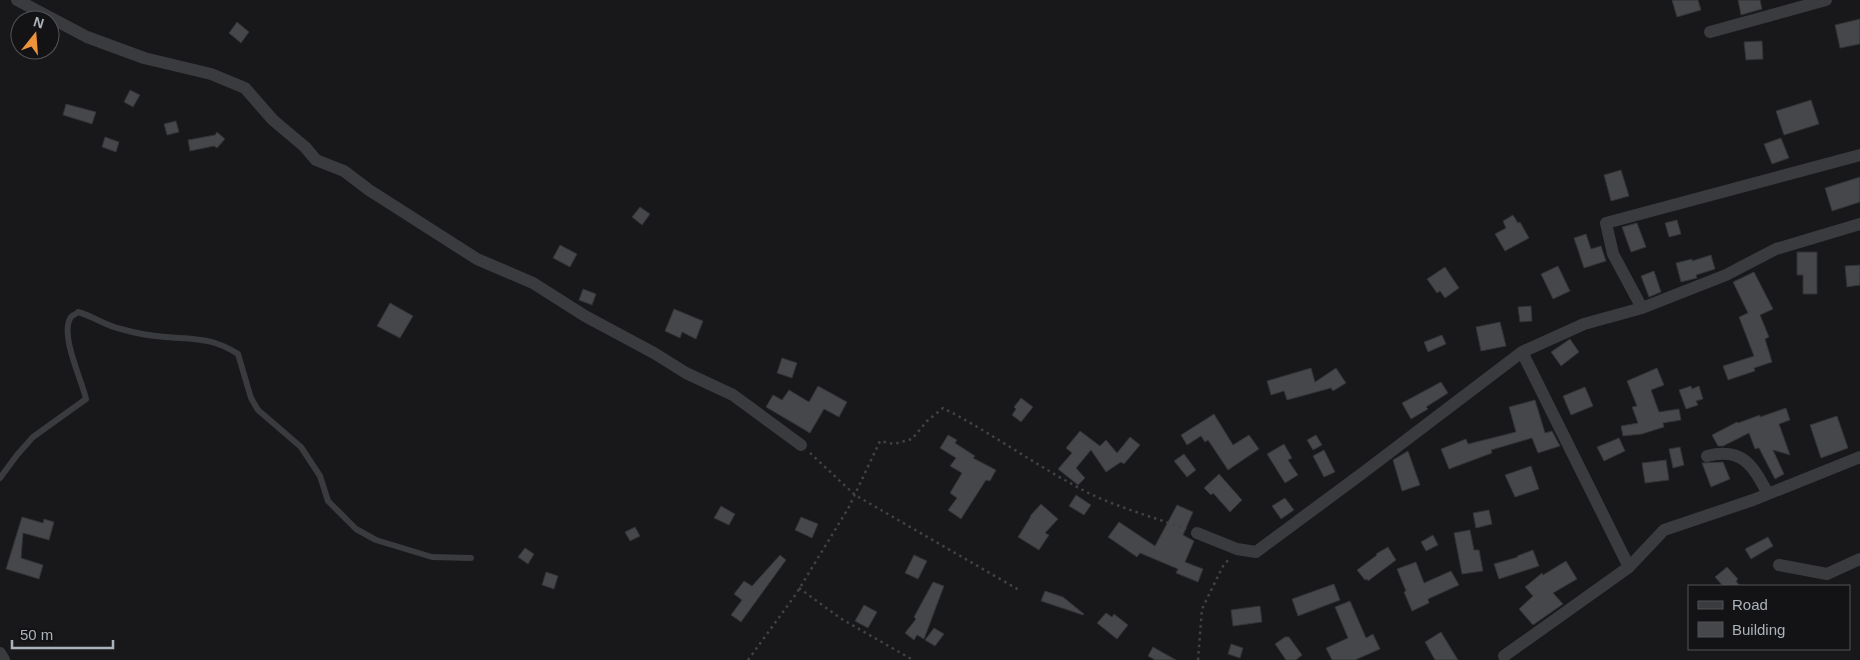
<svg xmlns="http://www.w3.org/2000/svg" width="1860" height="660" font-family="Helvetica,sans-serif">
  <rect width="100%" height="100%" fill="#18181a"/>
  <!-- building -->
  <path fill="#45474a" stroke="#323336" d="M1672,0h26l3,10 -24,7z
    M1738,0h22l2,9 -21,6z
    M1860,19v25l-20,4 -5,-23z
    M237,22l12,10 -8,11 -12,-10z
    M1762,41l1,18 -17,1 -2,-18z
    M130,90l10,5 -7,12 -9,-5z
    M1811,100l8,24 -35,11 -8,-24z
    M66,104l30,8 -4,12 -29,-9z
    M176,121l3,11 -12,3 -3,-11z
    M217,132l8,7 -8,9 -3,-2 -24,5 -2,-11 27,-5z
    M105,137l14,5 -3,10 -14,-5z
    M1781,138l8,20 -17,6 -8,-20z
    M1621,170l8,26 -18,5 -7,-26z
    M1860,177v25l-28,9 -7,-23z
    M640,207l10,7 -8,11 -10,-8z
    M1513,215l5,8 2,-1 9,16 -24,13 -10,-17 11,-6 -3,-7z
    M1677,220l4,14 -12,3 -4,-14z
    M1637,223l9,24 -15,5 -9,-25z
    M1586,234l5,15 10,-3 5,15 -22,7 -10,-30z
    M560,245l17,9 -7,13 -17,-9z
    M1797,252h20v42h-14v-19h-6z
    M1711,255l4,14 -19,6 1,3 -16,4 -5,-19 16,-4v2z
    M1860,265v20l-13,2 -2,-21z
    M1558,266l12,25 -17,8 -12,-25z
    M1445,267l14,21 -14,10 -5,-7 -3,2 -10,-14z
    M1654,271l7,21 -12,5 -8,-21z
    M1754,272l19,37 -13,6 9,22 -4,2 7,23 -18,6 1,3 -27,9 -5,-14 31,-10 -15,-39 9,-4 -15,-31z
    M583,289l13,5 -4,11 -13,-5z
    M390,303l23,13 -13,22 -23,-12z
    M1531,306l1,15 -12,1 -2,-15z
    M674,309l29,12 -7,18 -14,-7 -2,6 -15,-7z
    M1500,322l6,24 -25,5 -5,-24z
    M1442,335l4,9 -18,8 -4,-10z
    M1570,339l9,13 -18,14 -10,-14z
    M782,358l15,5 -5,15 -15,-5z
    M1311,368l4,14 21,-14 10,15 -13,8 -2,-3 -44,12 -3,-9 -13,4 -4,-14z
    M1657,368l7,17 -13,5 8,22 20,-3 2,11 -18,3 1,4 -22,7 -19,2 -2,-10 17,-3 -6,-16 5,-1 -10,-25z
    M1441,382l7,11 -22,14 2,2 -17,10 -9,-16z
    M818,386l29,16 -8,15 -15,-8 -14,24 -44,-26 7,-12 9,5 7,-10 20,12z
    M1691,386l1,3 7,-3 4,13 -7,2 2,4 -12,4 -7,-19z
    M1585,387l8,19 -22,9 -8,-19z
    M1021,398l12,9 -12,15 -9,-7 4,-6 -2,-2z
    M1535,400l10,33 7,-2 8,15 -22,7 -6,-15 -41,12 1,3 -43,16 -8,-20 25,-10 2,5 48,-12 -7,-25z
    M1786,408l4,12 -11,4 11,31 -17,-5 11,24 -9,5 -16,-31 -4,1 -6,-16 -26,13h-5l-6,-11 25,-13 1,1 22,-8v2z
    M1214,414l19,31 16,-10 10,14 -31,21 -20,-30 -3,2 -4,-6 -14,9 -6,-10z
    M1837,416l11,32 -27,10 -11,-33z
    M1080,431l20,15 6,-6 11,13 13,-16 10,8 -16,19 -3,-2 -15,10 -15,-22 -15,18 9,10 -7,7 -20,-16 14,-16 -6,-5z
    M948,435l9,5 -2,3 20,13 -2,2 23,12 -6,11 -4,-1 -25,39 -13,-9 9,-12 -7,-5 12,-20 -12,-7 6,-8 -16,-10z
    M1316,435l6,10 -9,5 -6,-10z
    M1619,438l6,13 -21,10 -7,-14z
    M1284,444l8,14 -4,2 10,15 -13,8 -18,-29z
    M1680,447l4,18 -11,3 -4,-19z
    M1324,450l11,22 -11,5 -11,-21z
    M1408,451l12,34 -18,6 -9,-31z
    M1184,454l12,16 -9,7 -13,-16z
    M1666,460l3,20 -24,3 -3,-20z
    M1723,462l7,17 -19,8 -9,-24z
    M1531,466l8,23 -24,8 -10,-22z
    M1219,474l23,26 -12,12 -17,-19 -2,2 -7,-7z
    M1076,495l15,10 -7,10 -15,-9z
    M1285,498l9,12 -13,9 -9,-13z
    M1041,504l17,15 -13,14 4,2 -10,15 -21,-13 13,-21h-1z
    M1177,505l16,7 -10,23 11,6 -9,21 18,7 -5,13 -22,-9 2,-4 -38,-16 -3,4 -29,-20 11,-15 36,24z
    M721,506l14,8 -6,11 -15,-7z
    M1489,510l3,14 -16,4 -3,-15z
    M22,517l21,6 1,-4 10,3 -5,18 -26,-7 -2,25 22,7 -4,14 -33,-10z
    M801,517l17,7 -6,14 -17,-8z
    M635,527l5,9 -10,5 -5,-9z
    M1470,530l4,20h5l4,21 -21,3 -8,-41z
    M1433,535l5,10 -12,6 -5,-9z
    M1768,537l5,9 -22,13 -6,-10z
    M1388,547l8,13 -28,21 -1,-2 -2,1 -8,-10 20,-15 -1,-1z
    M525,548l9,6 -6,10 -10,-7z
    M1533,550l6,16 -40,13 -5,-15 24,-7 -1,-1z
    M780,555l6,5 -45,62 -10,-7 11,-15 -8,-6 10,-13 8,5z
    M914,555l13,6 -9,18 -13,-6z
    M1566,561l11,18 -24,14 10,11 -30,21 -14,-16 14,-13 -8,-9 17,-14 1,2z
    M1416,562l8,21 27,-12 8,14 -31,14 1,4 -17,8 -8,-19 2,-1 -9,-22z
    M1727,567l11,12 -2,2 4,5h-17l-8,-9z
    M546,572l12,4 -4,13 -12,-4z
    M933,582l11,4 -20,53 -7,-4 -3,5 -9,-7 11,-14 -2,-2z
    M1334,584l6,16 -42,16 -6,-17z
    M1045,591l18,6 21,17 -1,1 -42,-14z
    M1350,601l16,37 7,-4 7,15 -25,11h-23l-6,-12 22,-10 -13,-31z
    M864,605l13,7 -9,16 -13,-7z
    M1260,606l2,16 -29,4 -2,-16z
    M1106,613l6,4 2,-3 14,11 -11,14 -20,-16z
    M934,628l10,6 -9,12 -10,-6z
    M1441,632l17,28h-23l-10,-18z
    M1285,637h4l13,18 -6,5h-10l-11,-16z
    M1231,644l12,4 -3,10 -12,-4z
    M1153,647l23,13h-21l-7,-4z"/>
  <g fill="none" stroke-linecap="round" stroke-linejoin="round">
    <!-- path -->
    <path stroke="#3f4246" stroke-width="2.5" stroke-dasharray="2.5 4" stroke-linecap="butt" d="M810,453l45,42 164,95
      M799,588l41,30 73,42
      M748,660l48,-66 53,-87 31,-66 14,3 18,-5 15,-18 16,-13c45,23 85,52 129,76 35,21 76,31 114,45
      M1198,660l4,-51 21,-43 7,-8"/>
    <!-- service -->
    <path stroke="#393b3f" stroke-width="6" d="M0,478l17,-23 16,-18 53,-38c-4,-19 -27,-65 -15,-82 2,-2 5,-3 7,-5 15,4 28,14 43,17 11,3 23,6 35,7 32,4 53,-1 82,18l13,44 7,12 43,37 19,29 8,25 28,28 20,11 56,17 39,1"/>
    <!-- minor -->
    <path stroke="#393b3f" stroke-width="12" d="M17,0l70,37 57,21 67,16 34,14 28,32 32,27 11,13 28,11 25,19 108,69 56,24 52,33 69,37 32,20 47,22 68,50
      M1710,32l116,-32
      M1642,308l-29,-54 -7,-31 254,-68
      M1522,352l107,215
      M1707,456c36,-9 46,10 61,38
      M1197,533l40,16 19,3 108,-80 158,-120 62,-28 58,-16 84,-33 50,-26 84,-25
      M1779,565l48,9 33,-15
      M0,653l4,7
      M1504,656l125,-89 35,-37 89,-30 107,-43"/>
  </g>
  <!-- legend -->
  <rect x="1688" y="585" width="162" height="65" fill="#131315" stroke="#505357"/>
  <rect x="1698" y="601" width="25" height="8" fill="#393b3f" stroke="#505357"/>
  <text x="1732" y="610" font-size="15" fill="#abb2ba">Road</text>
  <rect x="1698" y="622" width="25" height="15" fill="#45474a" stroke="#505357"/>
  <text x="1732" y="635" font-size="15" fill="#abb2ba">Building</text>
  <!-- north arrow -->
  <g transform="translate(35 35) rotate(17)"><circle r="24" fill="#131315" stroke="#505357"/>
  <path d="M0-4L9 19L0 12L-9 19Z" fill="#ee933c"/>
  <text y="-8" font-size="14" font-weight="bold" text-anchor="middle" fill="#abb2ba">N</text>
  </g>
  <!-- scale -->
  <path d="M12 640v8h101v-8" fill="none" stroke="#abb2ba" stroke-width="2.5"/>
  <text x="20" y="640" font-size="15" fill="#abb2ba" stroke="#131315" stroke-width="4" paint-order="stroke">50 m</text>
</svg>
